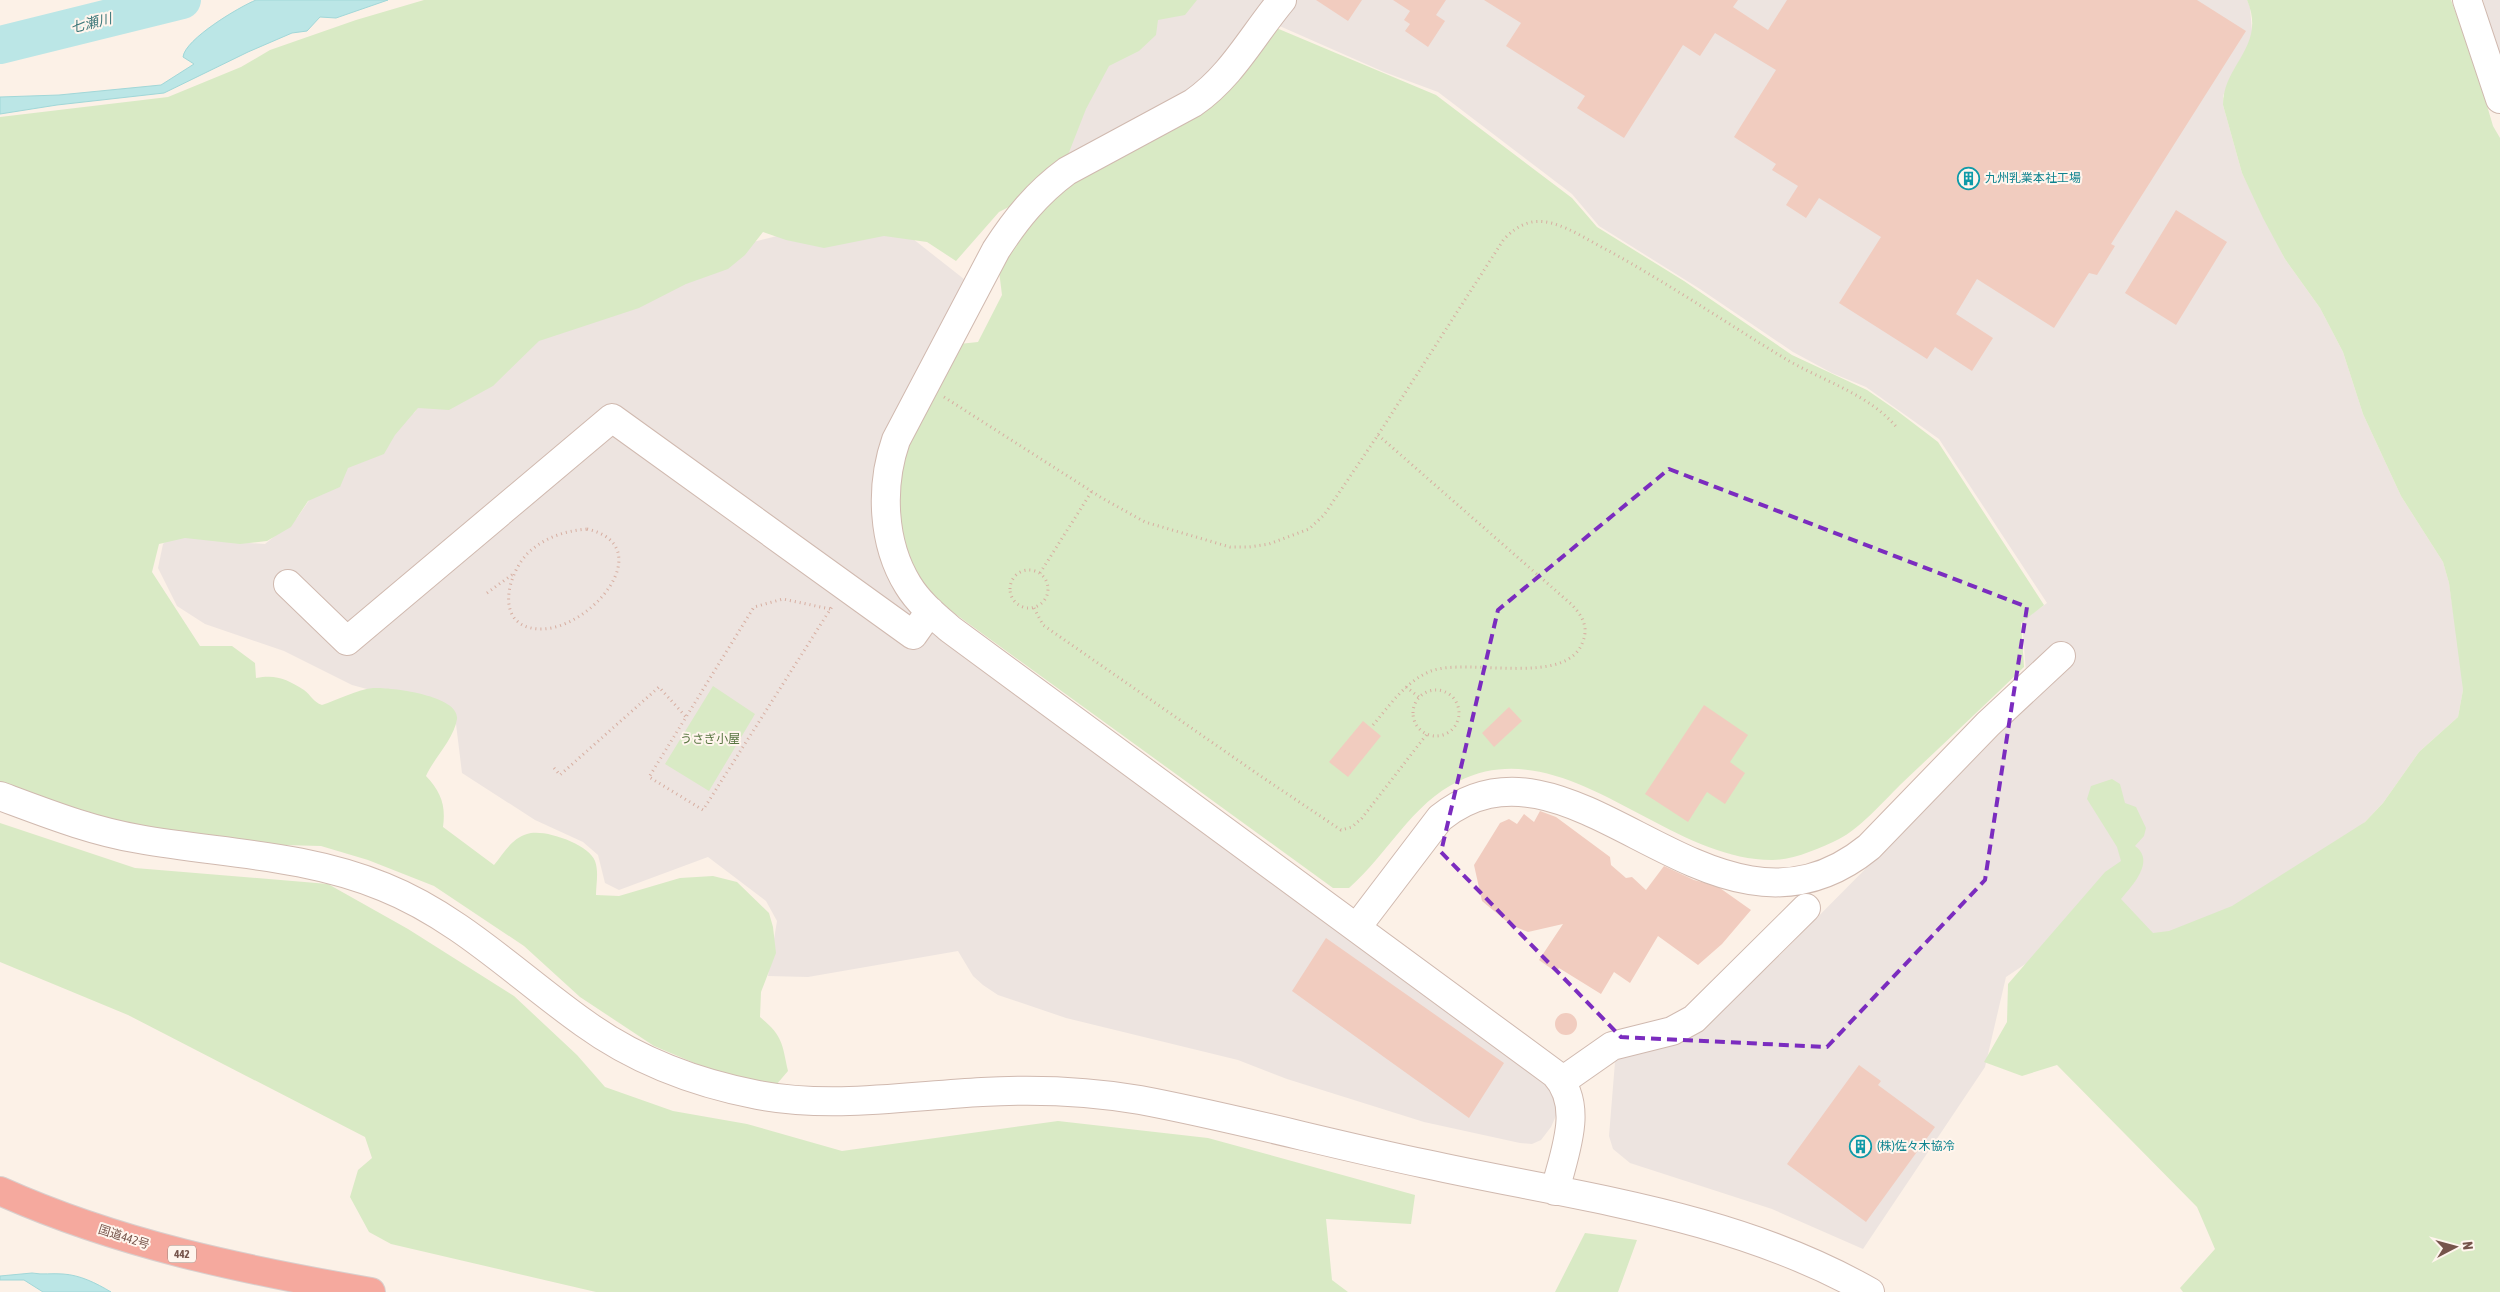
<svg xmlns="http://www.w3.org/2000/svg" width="2500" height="1292" font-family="'Asap Condensed','Noto Sans JP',sans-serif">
  <rect width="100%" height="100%" fill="#fcf1e7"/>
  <!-- industrial -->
  <path fill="#ede4e0" d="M1119,0h150l-42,58 -42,36 -129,72z
    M1293,0h954l3,7 2,25 -3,13 -15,25 -11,26v9l19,68 43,86 35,49 23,44 20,62 38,82 42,66 6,21 13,87 1,20 -5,27 -39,35 -36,51 -18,19 -65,54 -144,71 -35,-47 -115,77 -21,90 -122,182 -91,-40 -142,-46 -17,-14 -4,-13 6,-74 19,-12 64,-19 72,-66 271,-273 -15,-20 -4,-51 25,-18 -108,-164 -73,-52 -34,-14 -39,-21 -93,-63 -101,-63 -27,-32 -134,-102 -54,-20 -109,-48z
    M2483,0h17v60z
    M868,230l40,5 61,48 -89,165 -5,18 -1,16 13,82 657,513 11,15 4,17 -8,18 -10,13 -9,4 -12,-1 -96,-21 -137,-43 -49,-19 -172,-42 -68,-23 -15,-10 -10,-9 -15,-25 -150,26 -40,-1 9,-55 -11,-20 -58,-44 -89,33 -14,-7 -7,-28 -15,-13 -48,-22 -73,-47 -6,-49 -37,-21 -67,-18 -68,-34 -79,-27 -28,-18 -19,-38 5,-24 11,-11 47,8 44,3 32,-26 30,-44 88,-62 16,-28 322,-142 36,-9z"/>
  <!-- green -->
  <path fill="#d9eac5" d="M424,0h773l-12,15 -27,5 -2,15 -17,16 -30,15 -23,43 -20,51 -30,33 -37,19 -43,49 -29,-19 -43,-6 -60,12 -38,-8 -23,-8 -18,23 -17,14 -42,15 -47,24 -100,33 -46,45 -44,24 -31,-2 -23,27 -11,19 -36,14 -8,19 -32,14 -17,26 -24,14 -27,3 -55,-6 -26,6 -7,28 48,74h32l23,17 1,15c20,-4 31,1 48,12 7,5 9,12 18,15 15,-5 34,-15 51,-17 16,-1 87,7 84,31 -3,20 -23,39 -31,57 15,16 20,29 17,51l51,38c10,-12 17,-26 33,-31 16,-6 62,10 68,27 4,11 1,23 1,34l23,1 61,-18 33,-2 24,6 32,31 4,14 3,26 -15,39 -1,25c23,19 22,26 28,54l-12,14 -58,-12 -64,-27 -74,-49 -56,-51 -90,-60 -66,-26 -47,-14 -73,-2 -102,-14 -78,-20 -68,-27v-666l168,-20 73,-30 29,-17 86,-30z
    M2247,0h204l24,65 18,61 7,12v1154h-317l-3,-4 35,-39 -18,-42 -140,-142 -35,11 -38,-14 23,-40 1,-38 97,-112 16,-11 -4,-14 -30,-48 4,-13 21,-7 8,5 5,19 11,4 10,21 -2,8 -9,10c21,15 -3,40 -14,53l32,34 16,-2 63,-25 133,-84 18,-19 36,-51 39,-35 5,-27 -14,-107 -6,-21 -42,-66 -38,-82 -20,-62 -23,-44 -35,-49 -22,-41 -21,-45 -19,-68c0,-41 44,-58 24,-105z
    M1274,27l162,68 136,103 25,29 87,54 108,74 75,35 29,20 42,32 106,163 -23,18 3,44c-41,40 -83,79 -124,118 -16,16 -42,45 -61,54 -18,9 -46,21 -66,21 -108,1 -207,-131 -314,-79 -47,22 -72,74 -110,107h-16l-379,-275 -30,-26 -13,-18 -15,-52 4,-55 59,-118 19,-2 24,-47 -3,-24 26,-42 21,-24 29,-23 142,-80 29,-35z
    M713,686l42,28 -46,77 -44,-27z
    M0,823l135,45 193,16 80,45 106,67 63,59 28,32 68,24 74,13 95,27 216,-30 150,17 207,57 -4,29 -85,-5 6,61 16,12h-752l-205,-48 -22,-12 -19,-35 8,-27 14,-12 -7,-21 -237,-122 -128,-53z
    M1585,1233l52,7 -19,52h-63z"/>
  <!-- water -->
  <path fill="#bbe6e6" stroke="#a1d7d8" d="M256,0h132l-52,18 -16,-1 -13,14 -15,2 -44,19 -84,41 -107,12 -57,9v-17l59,-2 102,-10 33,-21 -11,-7c2,-18 56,-50 73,-57z
    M32,1273c11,2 20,0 31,1 17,1 33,9 48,18h-68l-19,-12h-24v-4z"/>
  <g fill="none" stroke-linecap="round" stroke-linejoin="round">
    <!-- river -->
    <path stroke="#bbe6e6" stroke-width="38" d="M0,45l182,-45"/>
  </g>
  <!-- building -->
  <path fill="#f1ccbf" d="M1316,0h46l-14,21z
    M1393,0h53l-10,15 9,6 -17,26 -23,-16 5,-7 -6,-4 6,-9z
    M1484,0h254l-5,7 35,23 19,-30h410l49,31 -135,213 4,2 -18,29 -8,-2 -35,55 -77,-49 -21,35 37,24 -21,33 -37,-24 -8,12 -88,-56 42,-66 -62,-39 -13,20 -20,-13 12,-19 -26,-16 4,-6 -42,-27 42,-67 -61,-37 -15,23 -17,-11 -59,93 -47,-30 8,-12 -79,-50 15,-23z
    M2176,210l51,32 -51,83 -51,-32z
    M1704,705l44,30 -18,27 15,11 -20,31 -18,-12 -19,30 -43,-28z
    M1509,707l13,14 -28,26 -12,-14z
    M1363,721l18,15 -33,41 -19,-15z
    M1540,811l16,6 54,40 1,8 15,13 6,-1 14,13 18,-24 30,14 23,6 34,24 -29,34 -24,21 -40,-29 -28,47 -16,-11 -13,22 -42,-26 -3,4 -17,-12 24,-36 -35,8 -17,-7 -29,-24 -8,-36 26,-42 9,-4 8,5 7,-10 10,8z
    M1326,938l178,125 -35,55 -177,-127z
    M1555 1024a11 11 0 1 1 22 0a11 11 0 1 1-22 0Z
    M1859,1065l22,16 -3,4 57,42 -69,95 -79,-58z"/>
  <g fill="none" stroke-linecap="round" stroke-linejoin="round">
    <defs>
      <path id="minor" d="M1282,0c-30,36 -50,76 -89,103l-126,68c-30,22 -51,48 -71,79l-100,190c-16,46 -14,103 12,145 11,18 27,31 42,44l605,445c30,32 9,79 0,117
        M2467,0l33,99
        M288,584l59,57 265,-223 301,217 17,-24
        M0,796c46,17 91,35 139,43 84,15 164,15 245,48 75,30 135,90 200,136 51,37 112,60 174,72 73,14 150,1 224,-3 53,-3 106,-1 158,8 96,18 190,44 286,64 150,33 308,50 444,128
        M1357,927l83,-109c134,-107 273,156 429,29l119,-123 73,-68
        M1562,1081l50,-35 60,-15 22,-12 112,-111"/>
      <path id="highway" d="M0,1191c118,53 244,79 371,101"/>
    </defs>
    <!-- minor casing -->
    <use href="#minor" stroke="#d0b9af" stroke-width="30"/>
    <!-- highway casing -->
    <use href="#highway" stroke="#d9cfcd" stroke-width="30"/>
    <!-- path -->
    <path stroke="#d7aea1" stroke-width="3" stroke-dasharray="1 4" stroke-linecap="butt" d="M944,397l158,101 43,24 85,25h19l20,-3 40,-15 15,-14 54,-80 126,-196c14,-14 27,-21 47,-16 20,5 40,19 58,28 60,33 116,71 175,107 38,23 86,36 114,71
      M587,529c74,17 3,103 -49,100 -44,-3 -31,-55 -10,-76 17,-16 37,-22 59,-24z
      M1010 589a19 19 0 1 1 38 0a19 19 0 1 1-38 0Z
      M1040,573l52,-82
      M487,593l26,-19
      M1034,608l9,17 219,152 79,53 11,-3 10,-9 65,-84
      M830,609l-47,-10 -29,8 -105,170 54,33 130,-205
      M1406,687l13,10
      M1413 713a23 23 0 1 1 46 0a23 23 0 1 1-46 0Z
      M1373,725c17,-20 33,-44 58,-54 38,-14 137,17 152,-30 6,-15 -2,-27 -12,-37l-193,-169
      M554,768l6,7 99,-88 27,30"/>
    <!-- minor -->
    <use href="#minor" stroke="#fff" stroke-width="28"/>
    <!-- highway -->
    <use href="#highway" stroke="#f5a99e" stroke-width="28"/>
  </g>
  <!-- marked area -->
  <path fill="none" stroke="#7b2cbf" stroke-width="4" stroke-dasharray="10 6" stroke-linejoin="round" d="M1669,469l358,138 -42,273 -158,167 -206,-10 -180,-185 57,-242z"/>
  <!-- icons -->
  <defs>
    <symbol id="building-ring" viewBox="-11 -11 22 22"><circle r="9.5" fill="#fff5ed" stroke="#0f9aa8" stroke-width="1.5"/><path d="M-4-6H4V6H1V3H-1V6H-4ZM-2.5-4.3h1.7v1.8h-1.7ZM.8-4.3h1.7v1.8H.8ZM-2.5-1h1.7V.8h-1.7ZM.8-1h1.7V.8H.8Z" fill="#0f9aa8"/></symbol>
  </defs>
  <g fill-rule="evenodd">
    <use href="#building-ring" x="1956" y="166" width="25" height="25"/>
    <use href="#building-ring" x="1848" y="1134" width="25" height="25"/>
  </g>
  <g text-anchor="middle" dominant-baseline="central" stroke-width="4" stroke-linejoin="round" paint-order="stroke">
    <!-- shield labels -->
    <rect fill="#fff5ed" stroke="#9f847c" stroke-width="1" x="168" y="1245.5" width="28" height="17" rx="4"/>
    <g font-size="11" font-weight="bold" fill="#76544b">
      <text x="182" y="1254">442</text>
    </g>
    <!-- culture labels -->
    <g font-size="12" fill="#0d838f" stroke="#fff5ed" text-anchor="start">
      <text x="1985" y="178">九州乳業本社工場</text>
      <text x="1877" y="1146">(株)佐々木協冷</text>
    </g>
    <!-- park labels -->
    <g font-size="12" fill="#587541" stroke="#fff5ed">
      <text x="710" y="739">うさぎ小屋</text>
    </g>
    <!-- street labels -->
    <g font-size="12" fill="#76544b" stroke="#fff5ed">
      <text transform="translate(124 1237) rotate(18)">国道442号</text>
    </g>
    <!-- water labels -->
    <g font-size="14" font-style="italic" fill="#3f797b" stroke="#fff5ed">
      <text transform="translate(91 23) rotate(-14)">七瀬川</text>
    </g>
  </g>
  <!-- north arrow -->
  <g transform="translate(2455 1247) rotate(84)" stroke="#fff5ed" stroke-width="4" paint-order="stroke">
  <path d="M0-4L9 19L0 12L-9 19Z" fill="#76544b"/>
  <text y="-8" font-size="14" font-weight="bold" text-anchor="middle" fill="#76544b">N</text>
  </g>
</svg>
